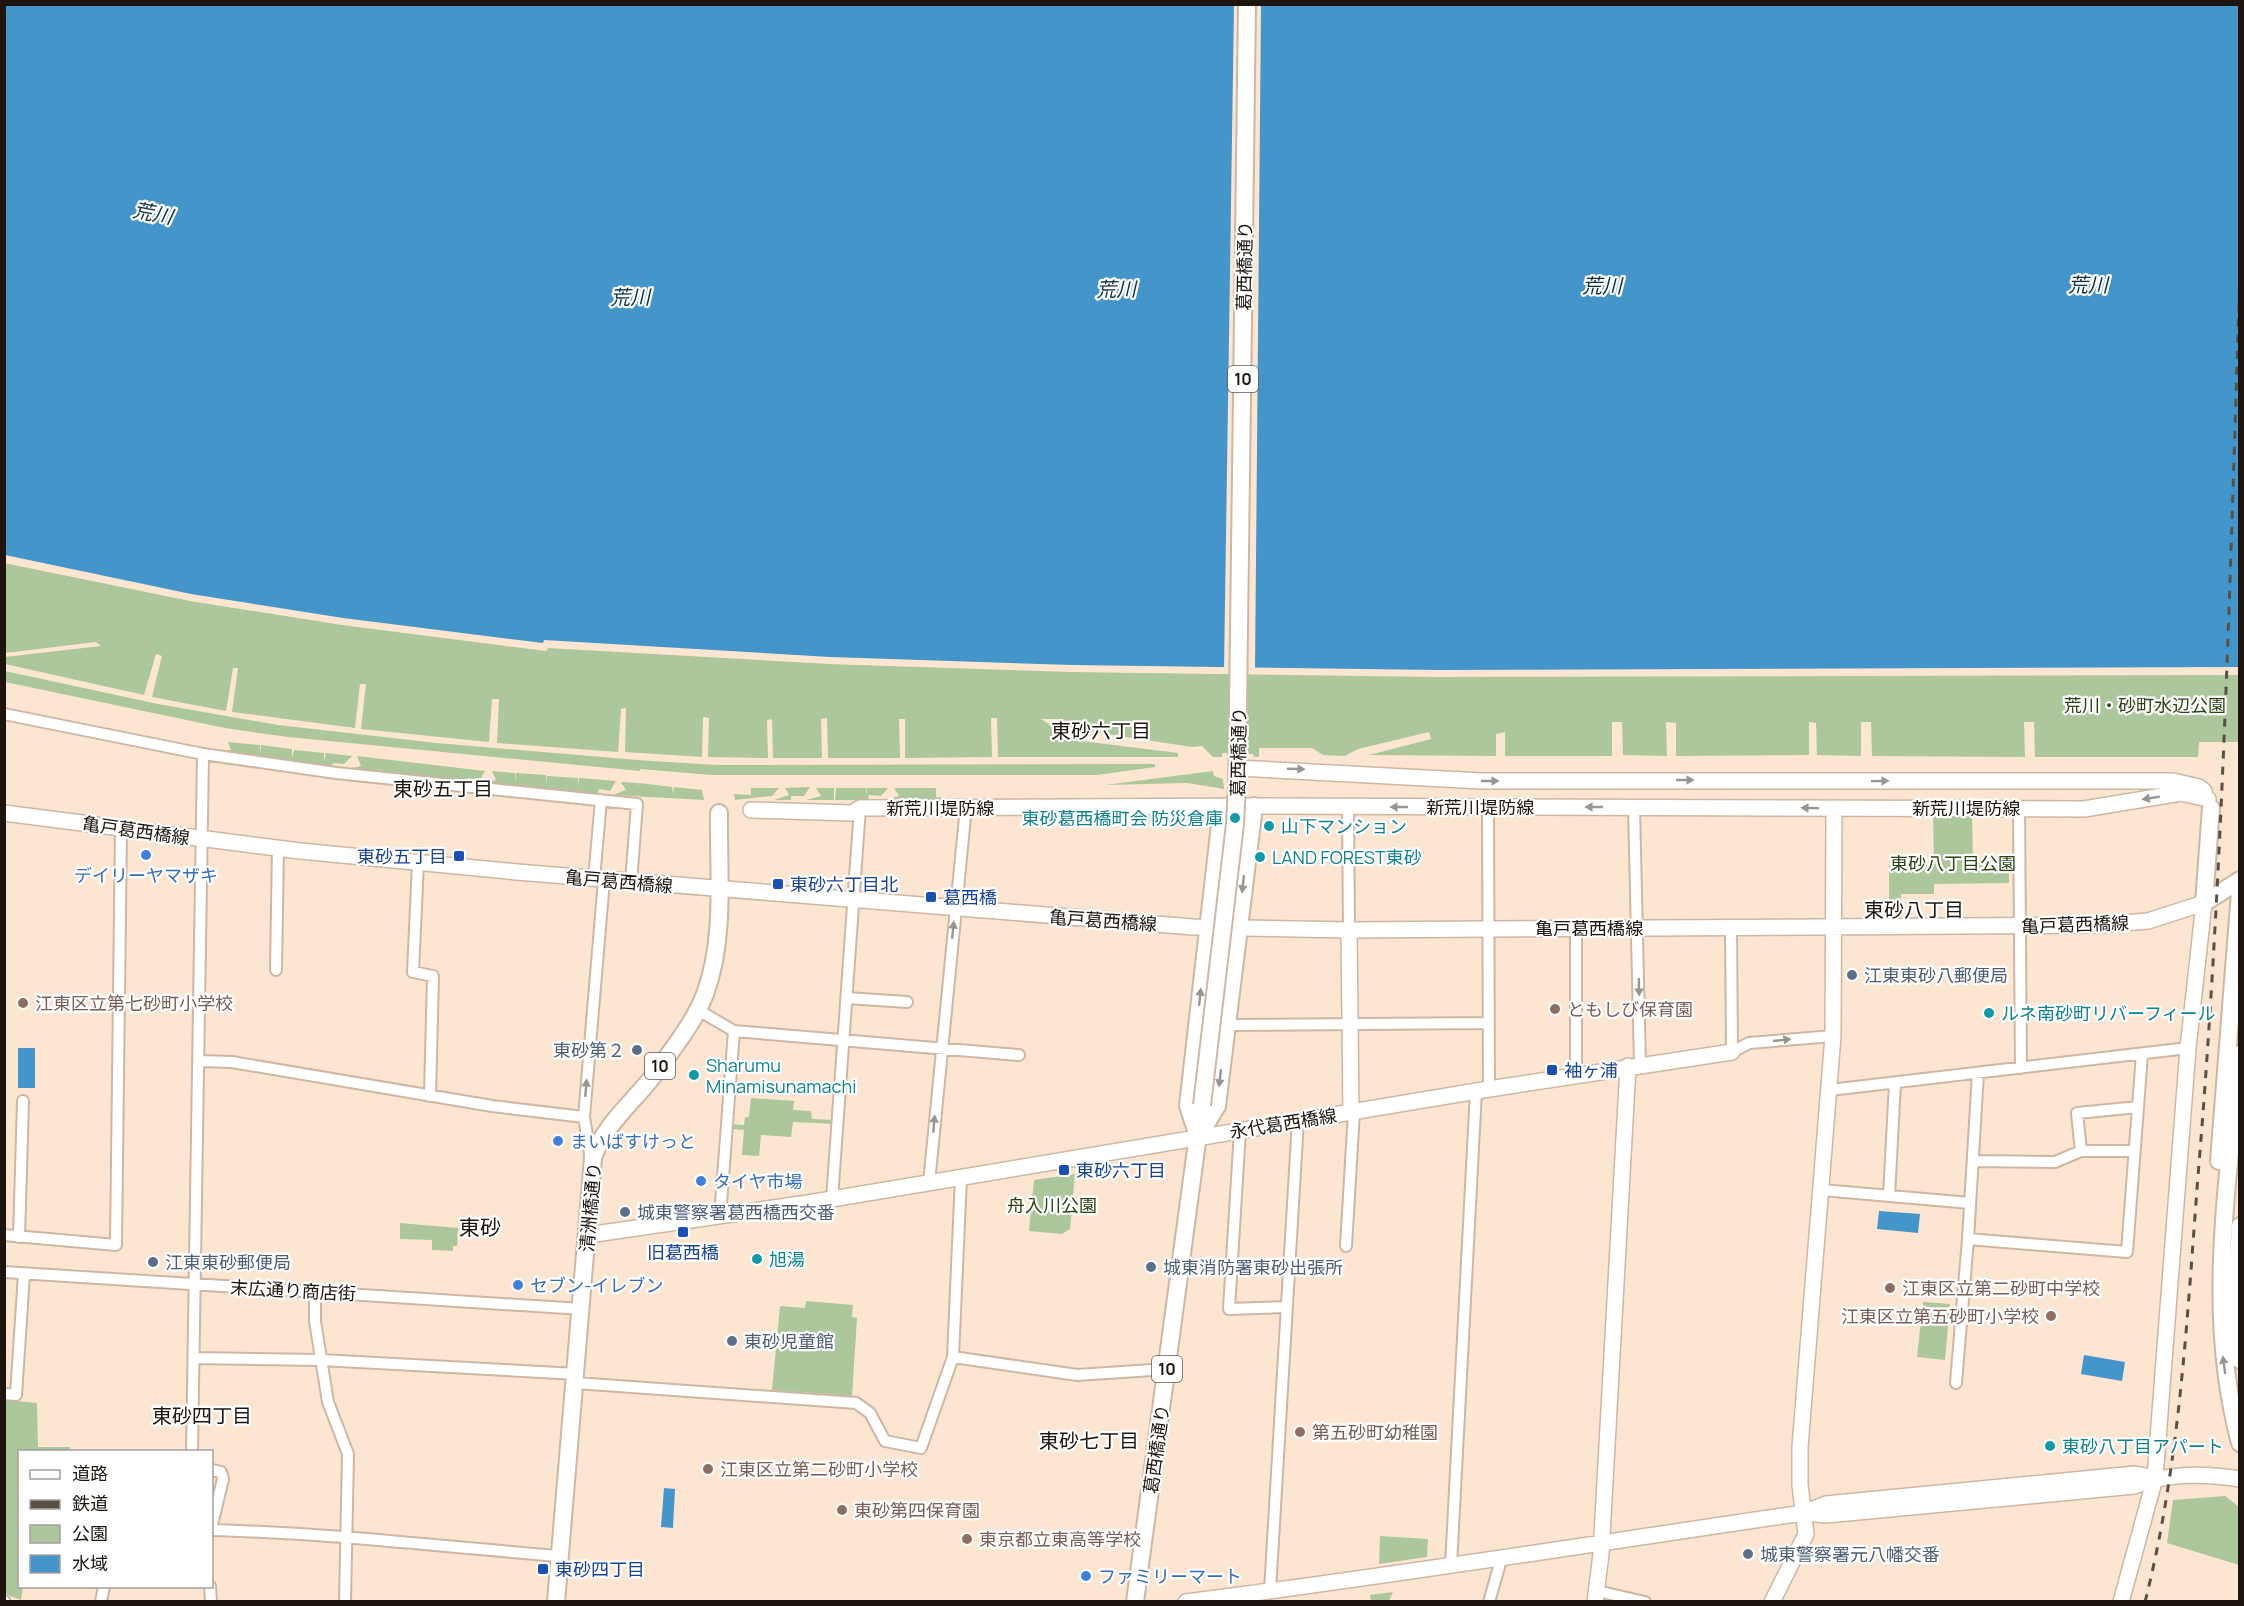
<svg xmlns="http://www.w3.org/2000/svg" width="2244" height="1606" font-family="Manrope,'Noto Sans JP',sans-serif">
  <rect width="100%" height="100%" fill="#fce6d1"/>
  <!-- green -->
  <path fill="#acc79b" d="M4,563l186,38 152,24 204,26 2,-3 281,16 243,8 364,5 803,-2v67h-40l-1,15h-163l-1,-35h-10l1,35 -153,-1 -1,-34h-10v34l-44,-1 -1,-32 -7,-1v33l-133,1v-33l-10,-1 1,34 -44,-1 -1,-33h-10v34h-107v-24l-9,2v22l-127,-1 62,-16 -2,-7 -71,17 -13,7 -22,-1 -11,-7h-53v9h-5l-1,-3 -31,-1v4h-9l-11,-11 -10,1 -119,-18 -11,-10h-21l32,21 105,13v4h-180l-1,-39h-6l1,39 -87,1v-39h-6l1,39h-72l-1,-40 -6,1 1,39h-49l-1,-39 -5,1 1,38 -60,-1 1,-39 -6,-1 -1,40 -77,-5 1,-44 -5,1 -3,43 -121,-9 2,-44h-7l-3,43 -128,-13 5,-45h-6l-5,44 -123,-16 6,-44h-5l-7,43 -74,-14 10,-41 -6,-2 -12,41 -139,-31v-7l96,-11 -5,-4 -91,11z
    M5,671l153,33 120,21 159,18 200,17 80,5 417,-1h21v3l-58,8h-385l-72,-6v2l-352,-34 -63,-9 -220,-46z
    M228,742l32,3v9l1,-9 31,4v9l2,-8 30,3v8l2,-8 26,3 -8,8 -11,-1 -1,4 -118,-16 17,-1z
    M357,756l128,15 -5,9 -12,-2 -1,4 -119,-13 13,-3z
    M492,771l23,2v10l1,-10 30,2v10l1,-9 31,2v9l1,-9 37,3 -6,10 -11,-2 -1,5 -116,-10 14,-4z
    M1213,771l1,5 9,3 1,10 -37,-6 -82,2z
    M621,782l17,1v5l1,-5 33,4 1,7 1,-7 28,3 2,10 -91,-5 13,-5z
    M810,787l-6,9h-13v4h-17l15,-5 -4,-7z
    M751,788h28l-7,8 -37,4 -1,-6 17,1z
    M816,788h18v12h-28l15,-4z
    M836,788h30l1,8v-8h21l-7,8 -12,-1 -1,5h-33z
    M894,788h42v9l30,4 -81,-1 14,-4z
    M1933,813h39l1,50h36v20l-75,1v10h-33v20h-12v-48l45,-1z
    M751,1098l43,3 -1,9 18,1 1,8 22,1v4l-41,-2 -2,15 -30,-2 -2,21 -17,-1 2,-25 -13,-1v-5l13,1 1,-8h4z
    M1075,1174l-5,55 -8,5 -33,-3 5,-51z
    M400,1223l58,5 -1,18h-4v5l-21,-1v-10l-32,-1z
    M806,1301l47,4 -1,12 5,1 -5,78 -80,-6 8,-84 25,2z
    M1923,1302l27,2 -5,56 -28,-3z
    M5,1400l32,3 1,44h32v4l-50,1v134l3,1 -2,13 -16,-6z
    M2225,1496l13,10 1,8v51l-72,-22 6,-43z
    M1380,1536l48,3 -1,18 -48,7z
    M1393,1592l-4,9h-18l-1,-6z"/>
  <!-- water -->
  <path fill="#4495c9" d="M4,5h2235v662l-803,3 -364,-5 -242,-8 -286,-17 -1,3 -200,-25 -152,-24 -186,-39z
    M18,1048h17v40h-17z
    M1879,1211l41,3 -2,19 -41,-4z
    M2084,1355l41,7 -3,19 -41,-7z
    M664,1488l11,1 -2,39 -12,-1z"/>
  <!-- pier -->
  <path fill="#fce6d1" d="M1234,5h27l-6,665h-31z"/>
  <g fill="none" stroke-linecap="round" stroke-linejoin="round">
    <defs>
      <path id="street" d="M4,714l199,40 -11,698
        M203,754l133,19 301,31 -6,78
        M1348,807l1,123
        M1488,807l1,282
        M1634,807l6,258
        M2019,808l2,260
        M418,863l-5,109 20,4 -3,120
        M594,879l7,-79
        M1731,927l1,125 17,-9 84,-7
        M276,970l2,-122
        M847,998l60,4
        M698,1010l36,21 285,24
        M1225,1025l263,-2
        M199,1061l33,1 260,44 92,11
        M1576,1075v-147
        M1830,1090l358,-42
        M1240,1130l-11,179 57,-2
        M2081,1151l-4,-38 61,-6
        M591,1160l-7,-43 20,-237
        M1973,1161l82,1 26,-11h52
        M929,1183l37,-376
        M1822,1190l148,13
        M1889,1196l6,-113
        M832,1199l28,-391
        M720,1217l14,-186
        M4,1235l112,10 5,-418
        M19,1237l4,-136
        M1968,1239l159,13 15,-198
        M1346,1246l8,-135
        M4,1272l578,37
        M315,1291v30l13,81 20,52 -3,148
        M953,1357l124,18 90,-6
        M194,1358l127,2 256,14
        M576,1383l280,20 14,10 15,28 36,7 32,-91 8,-180
        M1956,1383l12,-144 10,-166
        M4,1394l12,1 8,-121
        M212,1470l9,2 2,7 -11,46
        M212,1530c116,3 232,17 348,26
        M1451,1566l25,-475
        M210,1586l1,16
        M1270,1591l28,-471
        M1597,1591l48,11
        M4,1601l1,1
        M101,1602l3,-16
        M1489,1602l12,-42"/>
      <path id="secondary" d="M1237,768l245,13h691l26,6 5,4
        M751,810l101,3 8,-5 394,-2 830,3 97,-16 27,6
        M4,813l296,38 217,21 676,55 156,3 750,-5 49,-4 56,-18 -16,145 -33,430 -34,124
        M1349,930l2,182
        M588,1235l220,-32 681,-114 243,-37
        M1806,1513l20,2 308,-29c35,-13 69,-13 106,-7
        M1186,1602c206,-26 411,-59 617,-89l23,-9 309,-30 20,4
        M1595,1602l6,-48 27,-488
        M1772,1602l34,-68 -6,-49v-38l33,-411 1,-228"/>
      <path id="primary" d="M1237,785l10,-781
        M2204,903l7,-95
        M2204,903l36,-23
        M2240,1054c-12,132 -35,259 0,389
        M1196,1130l-8,-24 34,-299
        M1202,1131l15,-25 37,-300
        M2219,1161l21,-269
        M2240,1226l-5,85 5,49
        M556,1602l37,-444c11,-34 43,-58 64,-87 17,-24 38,-50 48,-77 21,-56 13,-123 14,-181
        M1135,1602l67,-497"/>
    </defs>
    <!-- street casing -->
    <use href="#street" stroke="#cdb7a3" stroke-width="14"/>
    <!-- secondary casing -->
    <use href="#secondary" stroke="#cdb7a3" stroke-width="18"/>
    <!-- primary casing -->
    <use href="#primary" stroke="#cdb7a3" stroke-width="20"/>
    <!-- street -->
    <use href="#street" stroke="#fff" stroke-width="10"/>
    <!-- secondary -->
    <use href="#secondary" stroke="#fff" stroke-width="15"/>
    <!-- primary -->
    <use href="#primary" stroke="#fff" stroke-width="16"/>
    <!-- rail -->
    <path stroke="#5b4f44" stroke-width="3" stroke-dasharray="8 8" stroke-linecap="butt" d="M2145,1602c35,-138 42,-284 53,-426 25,-300 32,-602 42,-903"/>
    <defs>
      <path id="primary-bridge" d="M1202,1105l33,-281 2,-39"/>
    </defs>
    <!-- primary-bridge casing -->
    <use href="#primary-bridge" stroke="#cdb7a3" stroke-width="20" stroke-linecap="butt"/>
    <!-- primary-bridge -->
    <use href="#primary-bridge" stroke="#fff" stroke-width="16"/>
  </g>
  <!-- one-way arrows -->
  <defs><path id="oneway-solid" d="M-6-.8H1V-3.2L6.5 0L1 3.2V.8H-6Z" transform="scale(1.5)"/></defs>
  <g fill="#999592">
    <use href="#oneway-solid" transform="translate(1296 769) rotate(2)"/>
    <use href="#oneway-solid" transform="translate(1685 780)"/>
    <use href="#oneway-solid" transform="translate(1490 781)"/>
    <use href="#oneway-solid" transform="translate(1880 781) rotate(-1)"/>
    <use href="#oneway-solid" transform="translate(2151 798) rotate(171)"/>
    <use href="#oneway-solid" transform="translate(1399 807) rotate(180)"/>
    <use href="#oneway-solid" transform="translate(1594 807) rotate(-180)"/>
    <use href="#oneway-solid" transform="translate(1810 808) rotate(-179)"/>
    <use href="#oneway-solid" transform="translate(1243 884) rotate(96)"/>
    <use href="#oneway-solid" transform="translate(953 930) rotate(-84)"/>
    <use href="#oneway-solid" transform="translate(1639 987) rotate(89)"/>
    <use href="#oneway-solid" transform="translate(1200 997) rotate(-84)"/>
    <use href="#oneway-solid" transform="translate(1782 1040) rotate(-6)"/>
    <use href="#oneway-solid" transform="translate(1220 1078) rotate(96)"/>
    <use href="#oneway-solid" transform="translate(586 1088) rotate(-85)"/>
    <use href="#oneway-solid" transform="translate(934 1124) rotate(-85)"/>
    <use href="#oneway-solid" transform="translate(2224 1365) rotate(-98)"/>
  </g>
  <!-- markers -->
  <g fill="#0f9aa8" stroke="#fff" stroke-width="2">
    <circle cx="1235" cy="818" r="6"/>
    <circle cx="1269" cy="826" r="6"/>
    <circle cx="1260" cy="857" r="6"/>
    <circle cx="1989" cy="1013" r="6"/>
    <circle cx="694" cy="1075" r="6"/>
    <circle cx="757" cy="1259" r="6"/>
    <circle cx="2050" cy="1446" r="6"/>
  </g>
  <g fill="#3f7fe0" stroke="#fff" stroke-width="2">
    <circle cx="146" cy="855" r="6"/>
    <circle cx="558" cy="1141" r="6"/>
    <circle cx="701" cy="1181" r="6"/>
    <circle cx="518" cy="1285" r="6"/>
    <circle cx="1086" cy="1576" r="6"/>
  </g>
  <g fill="#1a4fb4" stroke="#fff" stroke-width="2">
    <rect x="453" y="850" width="12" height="12" rx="3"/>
    <rect x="772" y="878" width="12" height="12" rx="3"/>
    <rect x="925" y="891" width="12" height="12" rx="3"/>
    <rect x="1546" y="1064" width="12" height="12" rx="3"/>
    <rect x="1058" y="1164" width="12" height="12" rx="3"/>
    <rect x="677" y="1226" width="12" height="12" rx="3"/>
    <rect x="537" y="1563" width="12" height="12" rx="3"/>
  </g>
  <g fill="#5c6f8a" stroke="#fff" stroke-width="2">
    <circle cx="1852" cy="975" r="6"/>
    <circle cx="637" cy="1050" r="6"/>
    <circle cx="625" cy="1212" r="6"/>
    <circle cx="153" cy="1262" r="6"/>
    <circle cx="1151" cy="1267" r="6"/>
    <circle cx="732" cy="1341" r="6"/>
    <circle cx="1748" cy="1554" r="6"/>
  </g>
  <g fill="#8d6e63" stroke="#fff" stroke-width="2">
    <circle cx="23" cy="1003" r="6"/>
    <circle cx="1555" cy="1009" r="6"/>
    <circle cx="1890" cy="1288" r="6"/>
    <circle cx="2051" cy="1316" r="6"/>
    <circle cx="1300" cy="1432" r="6"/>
    <circle cx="708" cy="1469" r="6"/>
    <circle cx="842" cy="1510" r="6"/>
    <circle cx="967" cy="1539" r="6"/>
  </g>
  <g text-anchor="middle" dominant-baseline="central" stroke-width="4.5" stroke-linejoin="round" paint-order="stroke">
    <!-- shield labels -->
    <g fill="#fff" stroke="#605a56" stroke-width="1.5">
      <rect x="1228" y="366" width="30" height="26" rx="4.5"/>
      <rect x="645" y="1053" width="30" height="26" rx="4.5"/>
      <rect x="1152" y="1356" width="30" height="26" rx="4.5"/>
    </g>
    <g font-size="16" font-weight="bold" fill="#1c140d">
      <text x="1243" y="379">10</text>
      <text x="660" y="1066">10</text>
      <text x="1167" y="1369">10</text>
    </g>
    <!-- street labels -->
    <g font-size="18" fill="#1c140d" stroke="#fff">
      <text transform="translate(1244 266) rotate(-89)">葛西橋通り</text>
      <text transform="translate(1238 752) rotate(-89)">葛西橋通り</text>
      <text x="1480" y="807">新荒川堤防線</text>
      <text x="940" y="808">新荒川堤防線</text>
      <text x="1966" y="808">新荒川堤防線</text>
      <text transform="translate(136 830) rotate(8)">亀戸葛西橋線</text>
      <text transform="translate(619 881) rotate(5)">亀戸葛西橋線</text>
      <text transform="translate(1103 920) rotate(4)">亀戸葛西橋線</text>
      <text transform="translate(2075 924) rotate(-2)">亀戸葛西橋線</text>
      <text x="1589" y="928">亀戸葛西橋線</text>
      <text transform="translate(1283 1123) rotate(-9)">永代葛西橋線</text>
      <text transform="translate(590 1207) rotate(-85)">清洲橋通り</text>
      <text transform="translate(293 1290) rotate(3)">末広通り商店街</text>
      <text transform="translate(1156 1449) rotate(-82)">葛西橋通り</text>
    </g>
    <!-- park labels -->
    <g font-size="18" fill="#284310" stroke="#fff">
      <text x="2145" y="705">荒川・砂町水辺公園</text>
      <text x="1953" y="863">東砂八丁目公園</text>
      <text x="1052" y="1205">舟入川公園</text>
    </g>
    <!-- culture labels -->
    <g font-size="18" fill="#0d838f" stroke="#fff" text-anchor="start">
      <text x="1223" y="818" text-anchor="end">東砂葛西橋町会 防災倉庫</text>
      <text x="1281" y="826">山下マンション</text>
      <text x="1272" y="857">LAND FOREST東砂</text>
      <text x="2001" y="1013">ルネ南砂町リバーフィール</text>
      <text x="706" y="1065">Sharumu<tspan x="706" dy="21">Minamisunamachi</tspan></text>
      <text x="769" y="1259">旭湯</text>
      <text x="2062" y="1446">東砂八丁目アパート</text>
    </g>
    <!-- transit labels -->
    <g font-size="18" fill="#164399" stroke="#fff" text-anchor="start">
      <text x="447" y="856" text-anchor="end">東砂五丁目</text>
      <text x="790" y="884">東砂六丁目北</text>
      <text x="943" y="897">葛西橋</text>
      <text x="1564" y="1070">袖ヶ浦</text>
      <text x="1076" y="1170">東砂六丁目</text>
      <text x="683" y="1252" text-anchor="middle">旧葛西橋</text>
      <text x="555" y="1569">東砂四丁目</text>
    </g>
    <!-- shop labels -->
    <g font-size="18" fill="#366cbe" stroke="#fff" text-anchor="start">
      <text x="146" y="875" text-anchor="middle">デイリーヤマザキ</text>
      <text x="570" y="1141">まいばすけっと</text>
      <text x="713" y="1181">タイヤ市場</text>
      <text x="530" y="1285">セブン-イレブン</text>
      <text x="1098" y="1576">ファミリーマート</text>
    </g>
    <!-- service labels -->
    <g font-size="18" fill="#4e5e75" stroke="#fff" text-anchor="start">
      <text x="1864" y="975">江東東砂八郵便局</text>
      <text x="625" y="1050" text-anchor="end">東砂第２</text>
      <text x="637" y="1212">城東警察署葛西橋西交番</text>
      <text x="165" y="1262">江東東砂郵便局</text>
      <text x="1163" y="1267">城東消防署東砂出張所</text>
      <text x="744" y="1341">東砂児童館</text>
      <text x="1760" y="1554">城東警察署元八幡交番</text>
    </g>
    <!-- education labels -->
    <g font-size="18" fill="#785e54" stroke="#fff" text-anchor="start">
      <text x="35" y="1003">江東区立第七砂町小学校</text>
      <text x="1567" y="1009">ともしび保育園</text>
      <text x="1902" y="1288">江東区立第二砂町中学校</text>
      <text x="2039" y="1316" text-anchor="end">江東区立第五砂町小学校</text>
      <text x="1312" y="1432">第五砂町幼稚園</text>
      <text x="720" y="1469">江東区立第二砂町小学校</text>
      <text x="854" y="1510">東砂第四保育園</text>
      <text x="979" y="1539">東京都立東高等学校</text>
    </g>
    <!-- water labels -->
    <g font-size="20" font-style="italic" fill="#0a2e44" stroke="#fff">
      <text transform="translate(153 213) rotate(11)">荒川</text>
      <text x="2088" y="284">荒川</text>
      <text x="1602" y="285">荒川</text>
      <text transform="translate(1116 289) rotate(-1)">荒川</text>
      <text transform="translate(630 297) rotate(-1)">荒川</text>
    </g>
    <!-- neighbourhood labels -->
    <g font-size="20" fill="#1c140d" stroke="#fff">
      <text x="1101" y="730">東砂六丁目</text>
      <text x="443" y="788">東砂五丁目</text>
      <text x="1914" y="909">東砂八丁目</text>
      <text x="202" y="1415">東砂四丁目</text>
      <text x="1089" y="1440">東砂七丁目</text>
    </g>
    <!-- quarter labels -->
    <g font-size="21" fill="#1c140d" stroke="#fff">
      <text x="480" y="1227">東砂</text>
    </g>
  </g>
  <!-- border -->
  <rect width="2244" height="1606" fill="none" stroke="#1c140d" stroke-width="12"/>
  <!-- legend -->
  <rect x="18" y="1450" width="195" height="138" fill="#ffffff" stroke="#a4a19e" stroke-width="1.5"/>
  <rect x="30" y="1470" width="30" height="9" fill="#ffffff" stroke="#a4a19e" stroke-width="1.5"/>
  <text x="72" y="1480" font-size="18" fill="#1c140d">道路</text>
  <rect x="30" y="1500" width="30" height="9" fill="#5b4f44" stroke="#a4a19e" stroke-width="1.5"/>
  <text x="72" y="1510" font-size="18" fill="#1c140d">鉄道</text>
  <rect x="30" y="1525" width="30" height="18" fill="#acc79b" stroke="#a4a19e" stroke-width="1.5"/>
  <text x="72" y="1540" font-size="18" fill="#1c140d">公園</text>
  <rect x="30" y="1555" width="30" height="18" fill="#4495c9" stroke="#a4a19e" stroke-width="1.5"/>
  <text x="72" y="1570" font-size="18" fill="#1c140d">水域</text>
</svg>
